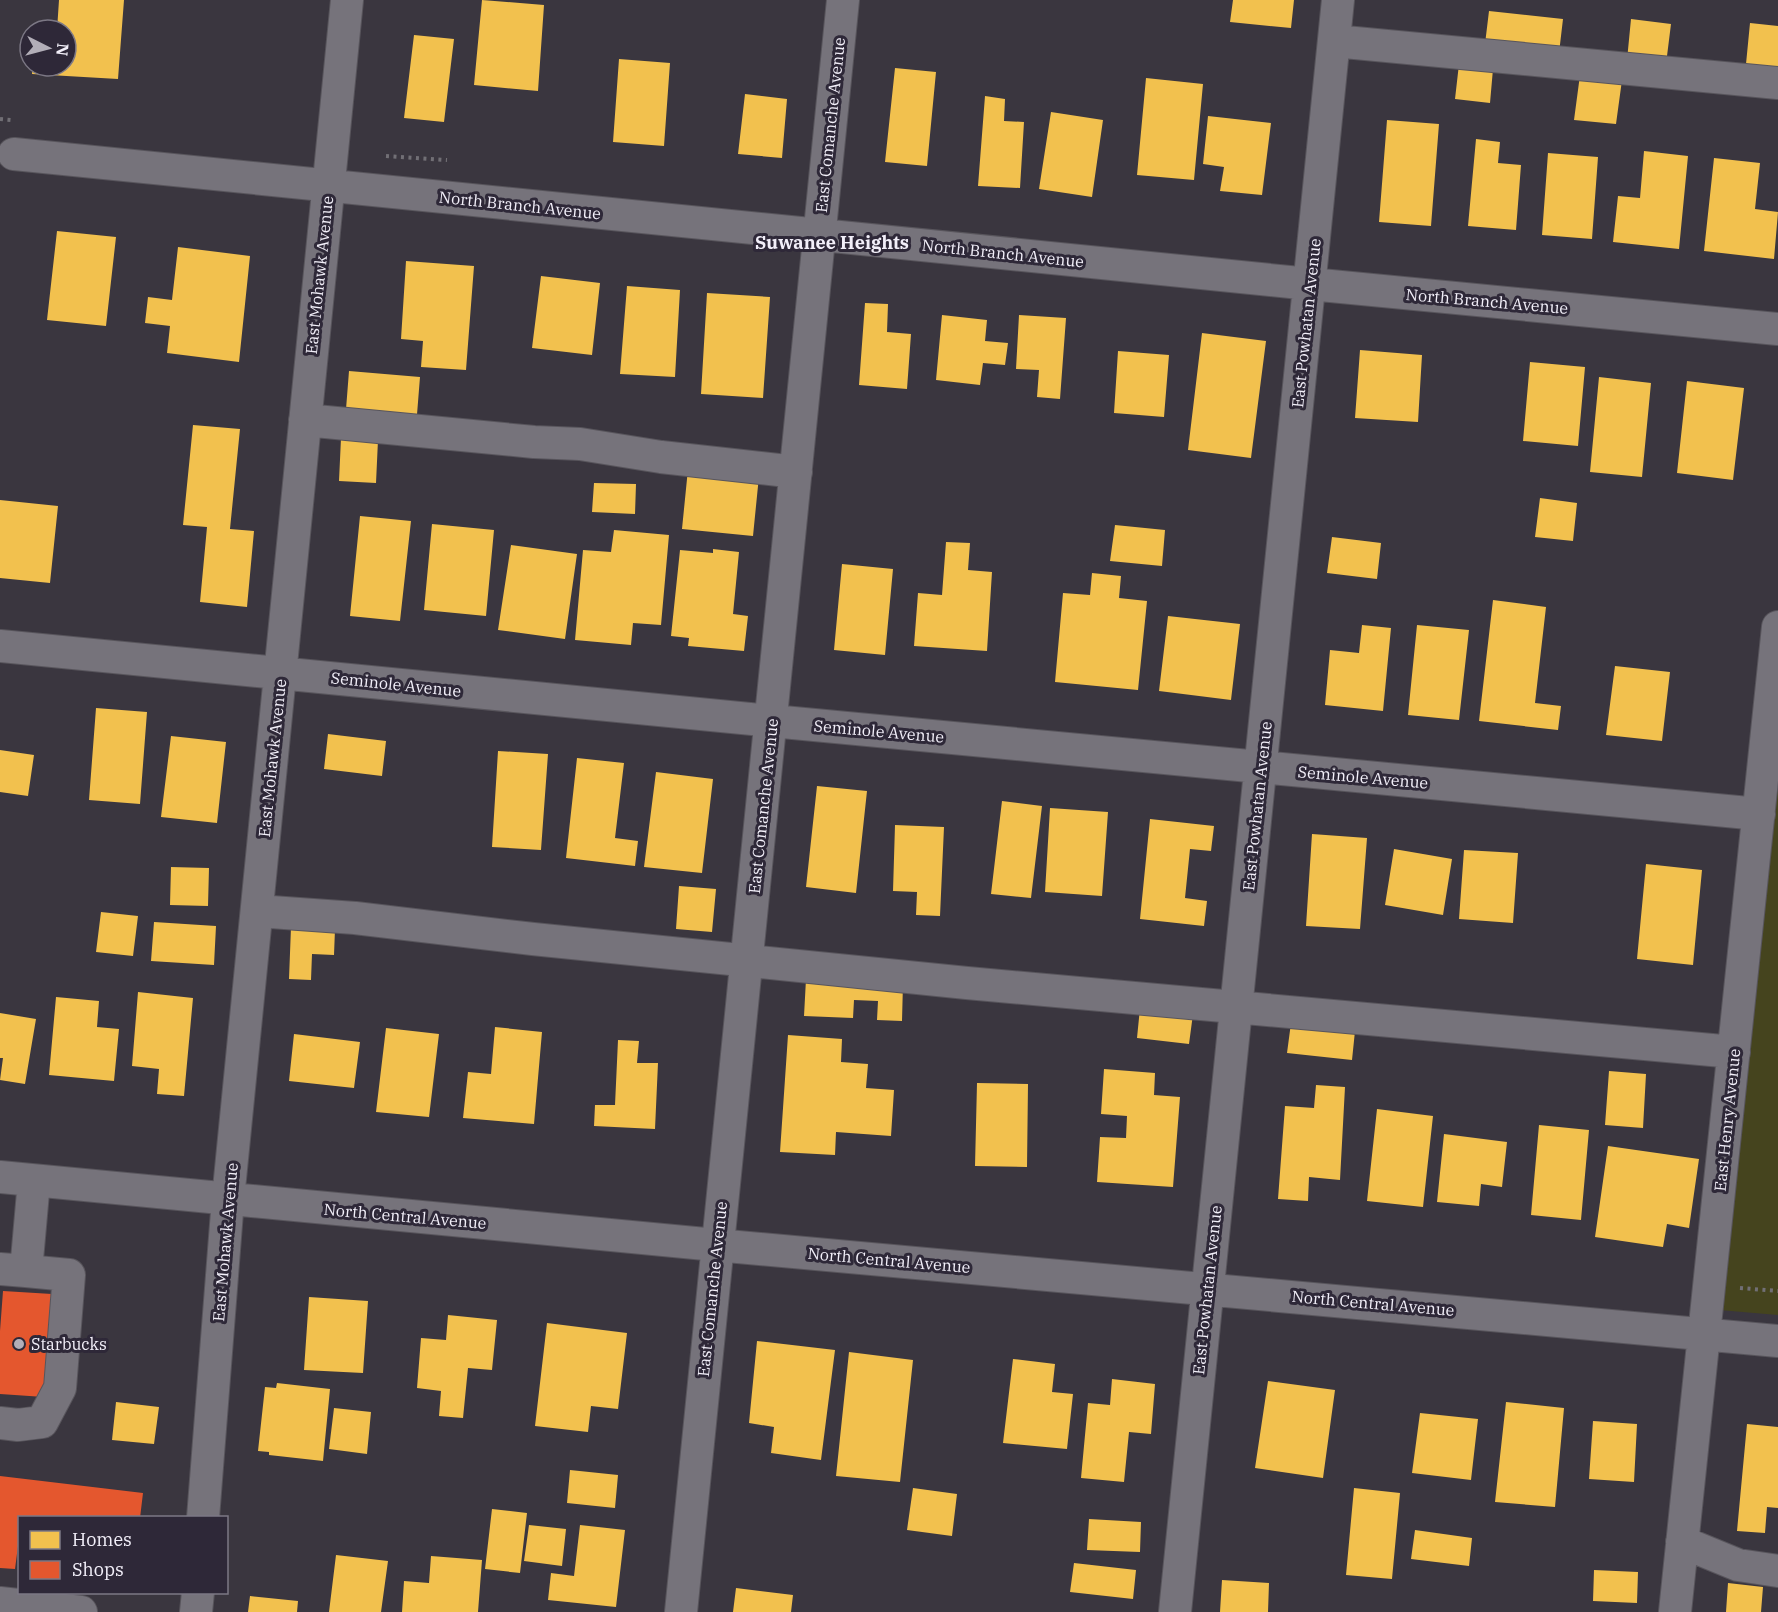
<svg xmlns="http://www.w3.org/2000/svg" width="1778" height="1612" font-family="'IBM Plex Serif',serif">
  <rect width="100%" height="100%" fill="#3a363f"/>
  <!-- green -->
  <path fill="#45441e" d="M1778,747v568l-59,-5z"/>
  <!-- homes -->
  <path fill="#f2c14e" d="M59,0h65l-6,79 -86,-5 1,-8h33v-36h-9z
    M482,0l62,5 -6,86 -64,-6z
    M1233,0h61l-3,28 -61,-6z
    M1489,11l74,8 -4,34 -74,-9z
    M1631,19l40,5 -5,40 -39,-4z
    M1750,23l28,3v41l-32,-3z
    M414,35l40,4 -10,83 -40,-4z
    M619,59l51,4 -6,83 -51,-4z
    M1459,64l34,5 -3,34 -35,-4z
    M895,68l41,4 -9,94 -42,-4z
    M1580,75l42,5 -6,44 -42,-4z
    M1146,78l57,6 -9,96 -57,-5z
    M745,94l42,5 -5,59 -44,-4z
    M985,96l20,3 -1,22 20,1 -4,66 -42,-2z
    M1051,112l52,8 -11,77 -53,-8z
    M1208,116l63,7 -9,72 -42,-4 4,-24 -21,-3z
    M1387,120l52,4 -8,102 -52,-4z
    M1476,139l24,3 -2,21 23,2 -5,65 -48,-4z
    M1644,151l44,5 -9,93 -66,-7 5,-46 22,2z
    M1548,153l50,4 -6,82 -50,-4z
    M1714,158l46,5 -5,46 23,3 -4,47 -70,-8z
    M57,231l59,6 -10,89 -59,-6z
    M178,247l72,9 -11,106 -72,-9 3,-27 -25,-3 3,-26 24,3z
    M406,261l68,5 -8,104 -45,-3 2,-26 -22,-2z
    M541,276l59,7 -8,72 -60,-7z
    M627,286l53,4 -5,87 -55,-3z
    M707,293l63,4 -7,101 -62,-4z
    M865,303l23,1 -1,28 24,2 -4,55 -48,-4z
    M942,315l45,5 -2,21 23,2 -3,22 -22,-2 -3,22 -44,-5z
    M1019,315l47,3 -6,81 -23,-2 2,-27 -23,-1z
    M1202,333l64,8 -15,117 -63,-8z
    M1360,350l62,5 -4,67 -63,-4z
    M1118,351l51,4 -5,62 -50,-4z
    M1530,362l55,5 -7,79 -55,-5z
    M349,371l71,6 -4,50 -71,-5z
    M1599,377l52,6 -9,94 -52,-5z
    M1687,381l57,7 -11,92 -56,-7z
    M193,425l47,4 -10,100 24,2 -7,76 -47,-5 7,-75 -24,-2z
    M341,438l37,2 -2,43 -37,-2z
    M688,469l71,7 -6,60 -71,-7z
    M594,483l42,1 -1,30 -43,-2z
    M1540,498l37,5 -4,38 -38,-4z
    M0,500l58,6 -8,77 -50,-5z
    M360,516l51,5 -11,100 -50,-5z
    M432,524l62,6 -8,86 -62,-6z
    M1115,525l50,5 -3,36 -52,-5z
    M614,530l55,5 -8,90 -28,-2 -2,22 -56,-5 8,-90 28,2z
    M1332,537l49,6 -4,36 -50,-6z
    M946,542l24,1 -2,27 24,2 -5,79 -73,-5 4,-53 24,2z
    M511,545l66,9 -12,85 -67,-9z
    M713,549l26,3 -6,62 15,2 -4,35 -56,-5 1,-8 -18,-2 9,-86 33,3z
    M842,564l51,5 -8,86 -51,-5z
    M1092,573l29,3 -2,22 28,3 -9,89 -83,-8 8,-89 27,2z
    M1493,600l53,7 -11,96 26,3 -3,24 -79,-9z
    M1168,616l72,8 -9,76 -72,-9z
    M1362,625l29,3 -8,83 -58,-6 5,-55 29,3z
    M1417,625l52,5 -10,90 -51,-5z
    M1615,666l55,6 -8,69 -56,-6z
    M96,708l51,4 -7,92 -51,-4z
    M328,734l58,7 -4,35 -58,-7z
    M171,736l55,6 -9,81 -56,-6z
    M0,750l34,5 -6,41 -28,-4z
    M498,751l50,3 -7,96 -49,-3z
    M577,758l47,5 -9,75 23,3 -3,25 -69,-8z
    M656,772l57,7 -11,94 -58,-6z
    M817,786l50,5 -11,102 -50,-6z
    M1002,801l40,5 -11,92 -40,-4z
    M1050,808l58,4 -6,84 -57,-4z
    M1150,819l64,7 -3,25 -21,-2 -5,49 22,3 -3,25 -64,-7z
    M895,825l49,2 -4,89 -24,-1 1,-23 -24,-1z
    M1312,834l55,4 -7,91 -54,-3z
    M1394,849l58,10 -9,56 -58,-10z
    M1464,850l54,3 -5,70 -54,-4z
    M1646,864l56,6 -9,95 -56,-6z
    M171,867l38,1 -1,38 -38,-1z
    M679,886l37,3 -4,43 -36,-3z
    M101,912l37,4 -5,40 -37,-4z
    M154,922l62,4 -2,39 -63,-4z
    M291,927l44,2 -1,26 -22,-1 -1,26 -22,-1z
    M806,979l97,4 -1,38 -25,-1 1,-19 -24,-1 -1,18 -49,-2z
    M138,992l55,6 -9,98 -27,-2 2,-25 -27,-3z
    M56,997l43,4 -2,26 22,2 -5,52 -65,-6z
    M1140,1008l53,6 -4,30 -52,-6z
    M0,1013l36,6 -11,65 -25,-4 3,-22h-3z
    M1291,1023l64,8 -3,29 -65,-7z
    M495,1027l47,5 -8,92 -71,-6 5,-46 23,2z
    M386,1028l53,6 -10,83 -53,-5z
    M294,1034l66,8 -6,46 -65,-7z
    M788,1035l54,4 -1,23 27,2 -2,24 28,2 -3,46 -55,-4 -1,23 -55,-3z
    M618,1040l21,1 -2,22h21l-3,66 -61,-3 1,-21h20z
    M1104,1069l51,4 -1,22 26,2 -7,90 -76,-5 3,-45 26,1 1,-22 -26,-2z
    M1609,1071l37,3 -3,54 -38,-3z
    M977,1083l51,1 -1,83 -52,-1z
    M1316,1085l29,2 -5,93 -31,-3 -1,24 -30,-2 7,-93 29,2z
    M1377,1109l56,7 -10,91 -56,-6z
    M1539,1125l50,5 -8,90 -50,-5z
    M1444,1134l63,8 -5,45 -21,-3 -2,22 -42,-4z
    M1608,1146l91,13 -10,69 -22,-4 -4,23 -68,-10z
    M309,1297l59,4 -5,72 -59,-3z
    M448,1315l49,5 -5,50 -24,-2 -5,50 -24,-2 2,-25 -24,-3 4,-50 25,2z
    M547,1323l80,10 -9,76 -27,-3 -3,26 -53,-6z
    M757,1341l78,9 -14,110 -50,-7 3,-26 -25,-4z
    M849,1352l64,8 -13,122 -64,-6z
    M1013,1359l42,5 -3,28 21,2 -6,55 -64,-6z
    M1112,1379l43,5 -4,50 -22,-2 -5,50 -43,-4 7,-75 22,2z
    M1268,1381l67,9 -12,88 -68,-10z
    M277,1383l53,6 -7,72 -54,-6v-3l-11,-1 7,-64 11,1z
    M116,1402l43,5 -5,37 -42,-4z
    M1506,1402l58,6 -9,99 -60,-5z
    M334,1408l37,4 -4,42 -38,-5z
    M1420,1413l58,6 -7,61 -59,-7z
    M1593,1421l44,3 -3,58 -45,-3z
    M1747,1424l31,3v81l-11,-1 -2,26 -28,-2z
    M570,1470l48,5 -3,33 -48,-5z
    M913,1488l44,6 -5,42 -45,-6z
    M1354,1488l46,5 -8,86 -46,-4z
    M492,1509l35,4 -7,60 -35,-4z
    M1089,1519l52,3 -1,30 -53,-2z
    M529,1525l37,4 -4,37 -38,-5z
    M580,1525l45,5 -9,77 -68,-7 3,-27 23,3z
    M1415,1530l57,8 -3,28 -58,-7z
    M336,1555l52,6 -7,51h-52z
    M431,1556l51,4 -4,52h-76l2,-31 25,2z
    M1074,1563l62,7 -3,29 -63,-7z
    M1594,1570l44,2 -1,31 -44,-2z
    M1222,1580l47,3 -1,29h-48z
    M1728,1583l35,4 -2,25h-35z
    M736,1588l57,7 -2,17h-58z
    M250,1596l48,5 -1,11h-49z"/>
  <!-- shops -->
  <path fill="#e4572e" d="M3,1291l49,3 -8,103 -44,-3v-63z
    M0,1476l143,17 -3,25h-120v29l-2,-1 -3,23 -15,-1z"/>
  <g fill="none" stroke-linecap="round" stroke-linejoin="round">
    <defs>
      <path id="minor" d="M1334,41l444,42
        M14,154l1296,130 468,45
        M305,420l229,22 46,2 81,13 135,15
        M0,646l772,75 987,93
        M257,911l98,7 178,21 434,44 767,69
        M0,1177l716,68 1062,96
        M0,1269l26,2 8,-90
        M0,1423l18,2 24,-3 18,-34 9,-113 -43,-4
        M203,1518l25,-319 119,-1199
        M1682,1542l56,23 40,6
        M0,1603l81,9
        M196,1612l2,-20
        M681,1612l162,-1612
        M1175,1612l163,-1612
        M1675,1612l103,-985"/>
    </defs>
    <!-- minor casing -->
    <use href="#minor" stroke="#58555c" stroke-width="34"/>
    <!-- path -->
    <path stroke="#716f75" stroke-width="4" stroke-dasharray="3 4.5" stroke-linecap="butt" d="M0,119l11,1
      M386,156l61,4
      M1740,1288l38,3"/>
    <!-- minor -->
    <use href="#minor" stroke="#76737b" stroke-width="32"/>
  </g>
  <!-- markers -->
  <circle fill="#b2aeb8" stroke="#2e2838" stroke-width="2" cx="19" cy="1344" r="6"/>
  <g text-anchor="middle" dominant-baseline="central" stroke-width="6" stroke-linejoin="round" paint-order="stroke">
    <!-- street labels -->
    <g font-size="16" fill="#f2eff9" stroke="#2e2838">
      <text transform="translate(830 125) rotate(-84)">East Comanche Avenue</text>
      <text transform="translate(520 205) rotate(6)">North Branch Avenue</text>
      <text transform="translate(1003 253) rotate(6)">North Branch Avenue</text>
      <text transform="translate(319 275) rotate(-84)">East Mohawk Avenue</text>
      <text transform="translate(1487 301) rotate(5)">North Branch Avenue</text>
      <text transform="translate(1306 323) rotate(-84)">East Powhatan Avenue</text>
      <text transform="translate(396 684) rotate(6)">Seminole Avenue</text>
      <text transform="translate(879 731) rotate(5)">Seminole Avenue</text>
      <text transform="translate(272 758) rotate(-84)">East Mohawk Avenue</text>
      <text transform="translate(1363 777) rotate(5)">Seminole Avenue</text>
      <text transform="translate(763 806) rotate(-84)">East Comanche Avenue</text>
      <text transform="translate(1257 806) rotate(-84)">East Powhatan Avenue</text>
      <text transform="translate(1727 1120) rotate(-84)">East Henry Avenue</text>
      <text transform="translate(405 1216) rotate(5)">North Central Avenue</text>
      <text transform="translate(225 1242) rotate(-85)">East Mohawk Avenue</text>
      <text transform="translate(889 1260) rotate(5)">North Central Avenue</text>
      <text transform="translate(712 1289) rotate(-84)">East Comanche Avenue</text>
      <text transform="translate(1207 1290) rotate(-84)">East Powhatan Avenue</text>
      <text transform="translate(1373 1303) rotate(5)">North Central Avenue</text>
    </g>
    <!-- poi labels -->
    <g font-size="16" fill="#f2eff9" stroke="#2e2838" text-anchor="start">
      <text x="31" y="1344">Starbucks</text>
    </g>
    <!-- neighbourhood labels -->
    <g font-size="18" font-weight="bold" fill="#f2eff9" stroke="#2e2838">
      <text x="832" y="242">Suwanee Heights</text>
    </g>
  </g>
  <!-- legend -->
  <rect x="18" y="1516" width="210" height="78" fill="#2e2838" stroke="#7c7885" stroke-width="1.5"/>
  <rect x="30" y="1531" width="30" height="18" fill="#f2c14e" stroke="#7c7885" stroke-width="1.5"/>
  <text x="72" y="1546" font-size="18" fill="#f2eff9">Homes</text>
  <rect x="30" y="1561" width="30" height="18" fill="#e4572e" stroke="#7c7885" stroke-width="1.5"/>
  <text x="72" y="1576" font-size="18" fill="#f2eff9">Shops</text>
  <!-- north arrow -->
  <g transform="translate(48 48) rotate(96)"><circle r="28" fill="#2e2838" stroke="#7c7885" stroke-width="1.5"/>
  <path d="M0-4.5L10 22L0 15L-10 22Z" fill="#b2aeb8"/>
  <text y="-9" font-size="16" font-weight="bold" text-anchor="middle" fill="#f2eff9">N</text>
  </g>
</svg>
